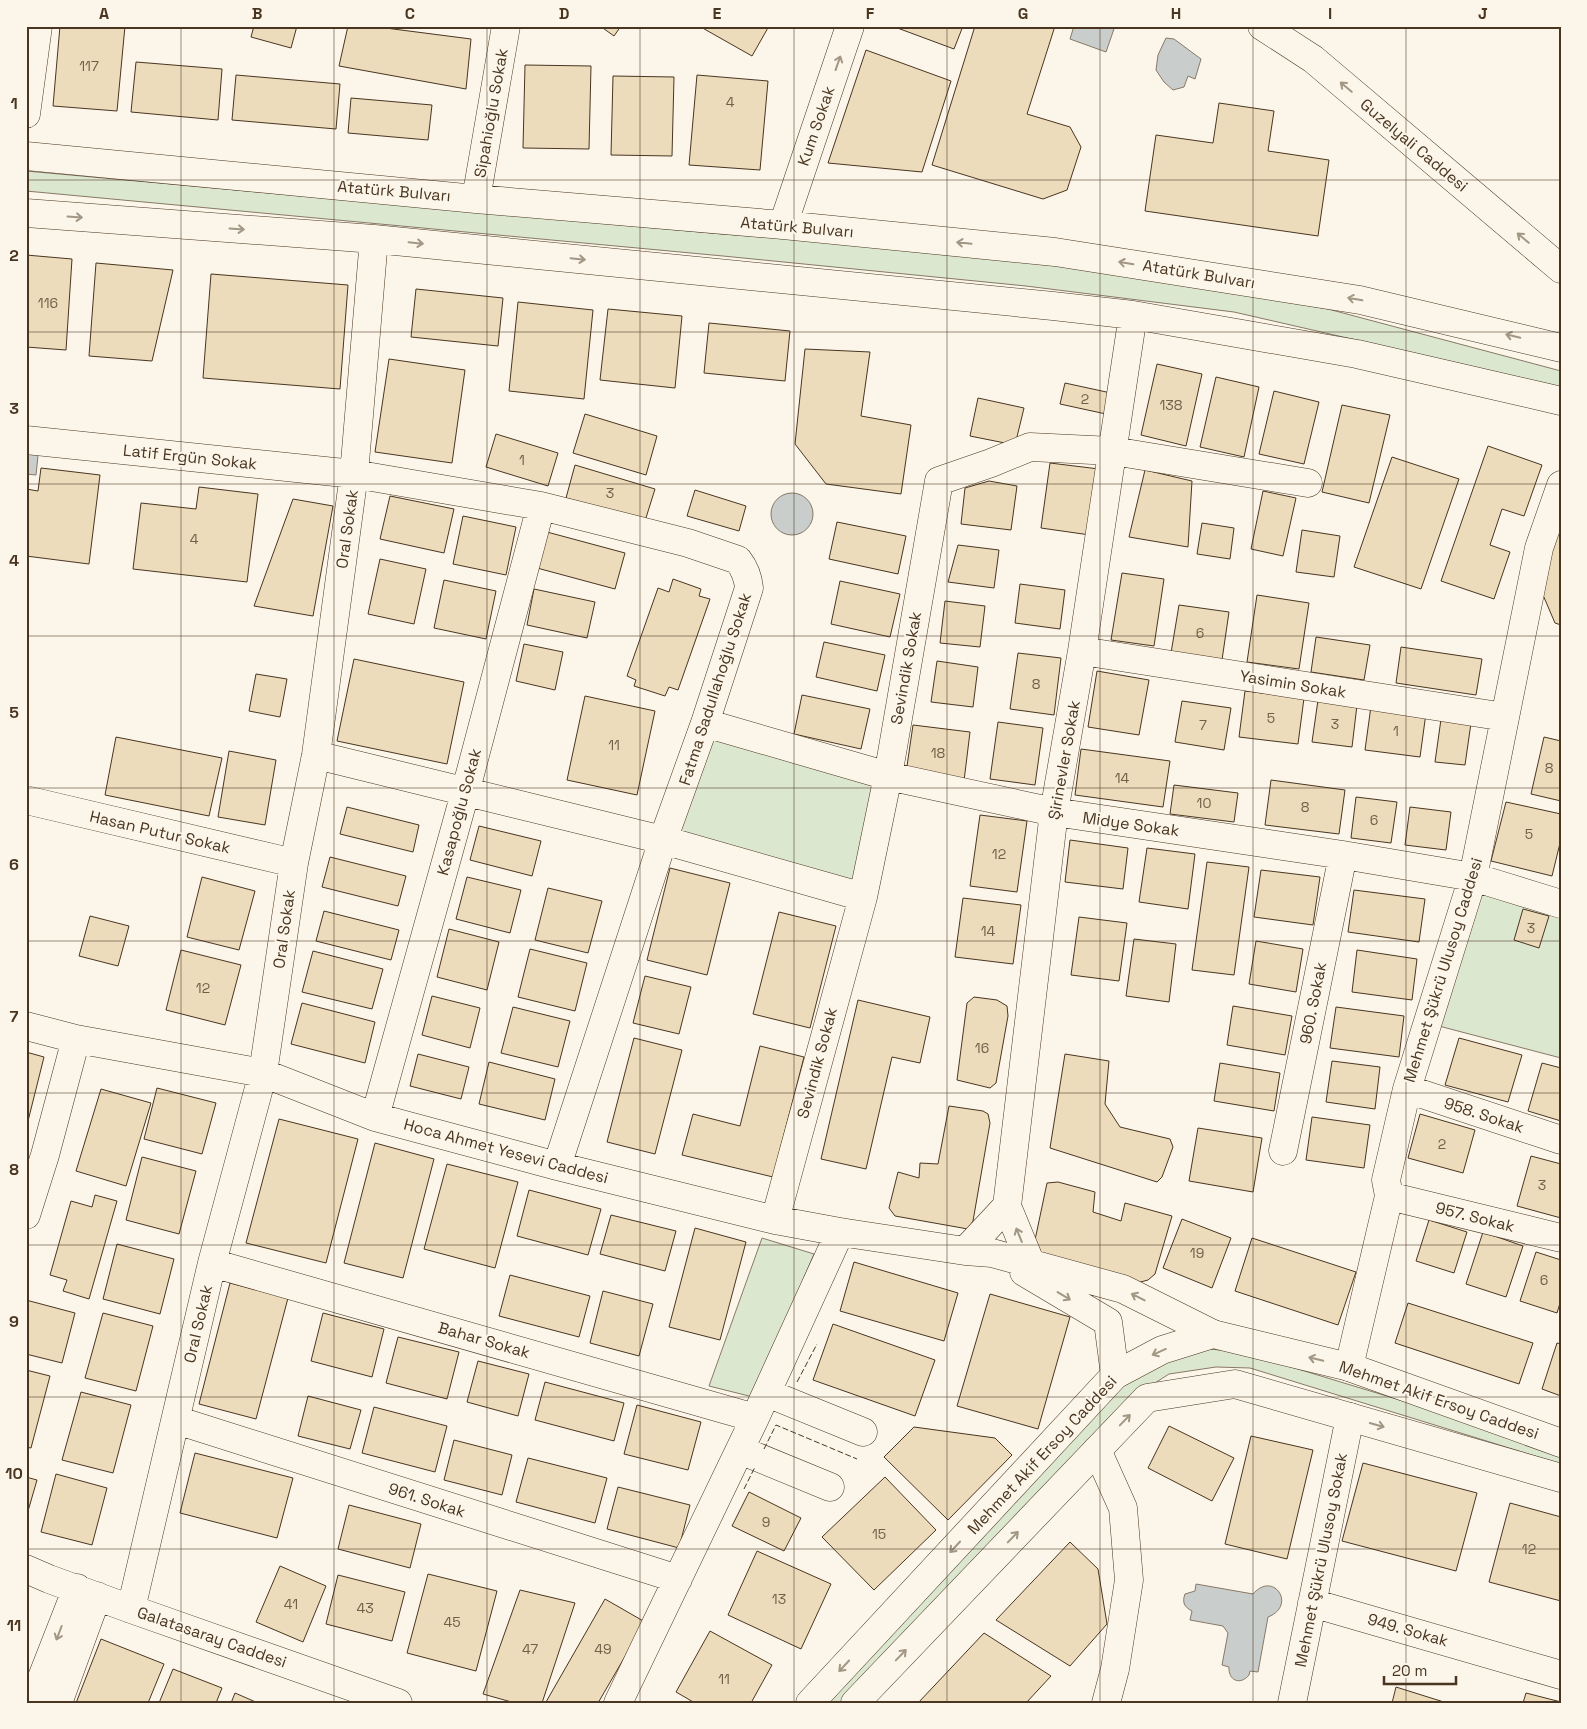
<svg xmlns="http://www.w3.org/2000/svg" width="1587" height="1729" font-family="'Space Grotesk',sans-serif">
  <rect width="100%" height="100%" fill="#fbf6e9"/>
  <!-- green -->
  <path fill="#dce7d0" stroke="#887966" d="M26,171l696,63 144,10 227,23 235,42 233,62v16l-327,-75 -208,-26 -303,-30 -697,-65z
    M707,731l172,50 -21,107 -186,-53z
    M1478,886l83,23v149l-126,-33z
    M762,1238l52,16 -61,143 -44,-11z
    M1209,1349l33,3 319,97v15l-311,-96 -34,-1 -47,7 -25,16 -305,313h-18l299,-319 39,-23z"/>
  <!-- water -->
  <path fill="#c9cecd" stroke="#887966" d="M1074,26h41l-9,26 -36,-13z
    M1166,38l8,1 27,20 -6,20 -7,-3 -4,11 -11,3 -9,-8 -8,-12 2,-15z
    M26,445l13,1 -3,29 -10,-1z
    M771 514a21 21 0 1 1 42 0a21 21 0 1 1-42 0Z
    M1196,1584l57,10c21,-24 44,12 15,23l-10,55 -8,-1 -1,4c-9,11 -21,5 -20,-8l-7,-2 6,-32 -5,-7 -33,-6 2,-9c-8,-4 -10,-9 -7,-17l10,-3z"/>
  <!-- building -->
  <path fill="#ecdcbc" stroke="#4a3520" d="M60,26h65l-8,85 -64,-5z
    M254,26h43l-6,22 -40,-11z
    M348,26h22l101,13 -5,50 -127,-23z
    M600,26h21l-7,10z
    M699,26h70l-17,30z
    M892,26h71l-9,23z
    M975,26h80l-28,88 43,13 11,20 -14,43 -24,9 -111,-34z
    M866,50l85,31 -29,91 -94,-9z
    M136,62l86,7 -4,51 -87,-8z
    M525,65l66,1 -2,83 -66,-1z
    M236,75l104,9 -4,45 -104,-9z
    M697,75l71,6 -8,89 -71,-5z
    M613,76l61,1 -2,79 -61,-1z
    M351,98l81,7 -4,35 -80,-7z
    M1219,103l55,8 -6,40 61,9 -11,76 -173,-25 11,-76 57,8z
    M26,255l46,4 -6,91 -40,-3z
    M96,263l77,7 -21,91 -63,-5z
    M211,274l137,11 -8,104 -137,-11z
    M416,289l87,9 -5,48 -87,-9z
    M518,302l75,8 -9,89 -75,-8z
    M608,309l74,7 -7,72 -75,-8z
    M709,323l81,8 -5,50 -81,-8z
    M805,349l65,3 -9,64 50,9 -10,69 -75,-10 -31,-40z
    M389,359l76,11 -13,93 -77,-11z
    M1157,364l45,10 -16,72 -45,-11z
    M1216,377l43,10 -15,70 -44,-10z
    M1065,383l46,10 -5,21 -46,-10z
    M1274,391l45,11 -15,62 -45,-10z
    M978,398l46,10 -9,37 -45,-9z
    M1342,405l48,10 -21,88 -47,-11z
    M585,414l72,22 -11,39 -73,-22z
    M496,434l62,19 -10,33 -62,-19z
    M1488,446l54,19 -18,51 -22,-7 -12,36 20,7 -16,47 -53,-18z
    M1392,457l67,22 -38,110 -67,-22z
    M1050,463l49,6 -9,66 -49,-7z
    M575,465l80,24 -10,32 -79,-23z
    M41,468l59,7 -11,89 -63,-8v-67l12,2z
    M1145,470l47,11 -4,66 -59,-10z
    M989,481l28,5 -6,44 -50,-6 4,-36z
    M199,487l59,7 -11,88 -114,-13 8,-66 55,6z
    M695,490l51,16 -7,25 -52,-15z
    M1263,491l33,7 -13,58 -32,-7z
    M390,496l64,13 -10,44 -64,-14z
    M293,499l40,7 -20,110 -59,-10z
    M1561,515v110l-6,-2 -15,-35z
    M463,516l53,11 -10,48 -53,-11z
    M837,522l69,14 -8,38 -69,-15z
    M1202,523l32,5 -4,31 -33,-5z
    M1302,530l38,6 -6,41 -38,-5z
    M547,532l78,21 -10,36 -78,-21z
    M958,545l41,5 -5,38 -46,-6z
    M380,559l46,10 -12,55 -46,-10z
    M1122,573l42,6 -10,67 -43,-6z
    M673,579l28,10 -2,7 11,3 -32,91 -9,-3 -4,9 -31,-10 2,-6 -9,-4 31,-88 11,4z
    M444,580l52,11 -10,48 -52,-11z
    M840,581l60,13 -10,43 -59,-13z
    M1020,584l45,6 -5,39 -45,-6z
    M534,589l61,13 -8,36 -60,-13z
    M1257,595l52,8 -10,66 -52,-7z
    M945,601l40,5 -5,41 -40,-4z
    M1179,605l50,7 -7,48 -51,-7z
    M1316,637l54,8 -6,35 -53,-8z
    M824,642l61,13 -8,36 -61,-14z
    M524,644l39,8 -8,38 -39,-9z
    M1401,647l81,12 -6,36 -80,-12z
    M1018,653l43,5 -7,57 -44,-6z
    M354,659l110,23 -17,82 -110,-23z
    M937,661l41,6 -5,40 -42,-5z
    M1097,671l52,9 -10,55 -51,-8z
    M256,674l31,5 -7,38 -31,-6z
    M1245,691l59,7 -6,46 -59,-7z
    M802,695l68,14 -9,40 -67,-15z
    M585,696l70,15 -18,84 -70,-15z
    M1318,700l39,5 -5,42 -40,-5z
    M1182,701l49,7 -7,42 -49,-8z
    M1371,706l55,7 -6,44 -55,-7z
    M1442,712l30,4 -7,49 -30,-3z
    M998,722l45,6 -8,57 -45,-6z
    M913,725l57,7 -6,49 -58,-8z
    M116,737l106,21 -13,58 -104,-21z
    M1544,737l17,4v60l-30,-7z
    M1081,749l89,12 -7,46 -88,-12z
    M229,751l47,9 -11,65 -47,-8z
    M1271,780l74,10 -6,44 -74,-9z
    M1174,785l64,8 -4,29 -64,-8z
    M1356,797l41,5 -6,41 -40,-5z
    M1506,802l55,12v25l-9,37 -61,-15z
    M347,807l72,18 -6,27 -73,-18z
    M1410,807l41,5 -5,38 -41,-5z
    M980,815l47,6 -10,71 -47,-6z
    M479,826l62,15 -9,35 -62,-16z
    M1070,840l58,8 -5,41 -58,-7z
    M1147,848l48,6 -7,55 -49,-7z
    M330,857l76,19 -8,30 -76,-19z
    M1207,862l42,5 -15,108 -42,-5z
    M670,868l60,15 -23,92 -60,-15z
    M1261,870l59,7 -7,48 -59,-8z
    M202,877l53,14 -16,59 -52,-13z
    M467,877l54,13 -11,43 -54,-14z
    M548,888l54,13 -14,52 -53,-13z
    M1354,890l71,9 -6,43 -71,-10z
    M963,898l58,7 -8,59 -58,-7z
    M1523,909l26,7 -10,32 -25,-8z
    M324,911l75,19 -8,30 -75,-19z
    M779,912l57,14 -26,102 -57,-14z
    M90,916l39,10 -11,40 -39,-10z
    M1079,917l48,6 -8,58 -48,-6z
    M449,929l50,13 -12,48 -50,-13z
    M1134,939l42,5 -7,58 -43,-6z
    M1256,941l47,8 -7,43 -47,-8z
    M530,949l57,14 -12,48 -57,-14z
    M181,950l60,15 -16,60 -59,-15z
    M1357,950l60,9 -5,41 -60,-8z
    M313,951l70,18 -11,40 -70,-17z
    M645,976l46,11 -12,47 -46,-11z
    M432,996l48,12 -10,40 -48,-13z
    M974,997l23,3 10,6 1,10 -12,67 -6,5 -33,-8 10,-77z
    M858,1000l72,17 -10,46 -28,-6 -26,112 -45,-10z
    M302,1003l73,19 -10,41 -74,-19z
    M1233,1006l59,10 -7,39 -58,-10z
    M513,1007l57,14 -12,46 -57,-14z
    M1336,1007l68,9 -5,41 -69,-9z
    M634,1038l48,12 -27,104 -48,-12z
    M1459,1038l63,17 -14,47 -63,-17z
    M760,1046l44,11 -31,120 -91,-22 11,-41 47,12z
    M26,1052l18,5 -18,72z
    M418,1054l51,13 -8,32 -51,-13z
    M1065,1054l44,7 -4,43 15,23 50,12 3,8 -11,30 -5,5 -107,-34z
    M1332,1061l48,6 -5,42 -49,-7z
    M489,1062l66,17 -10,41 -66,-16z
    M1220,1063l60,10 -6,38 -60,-10z
    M1542,1063l19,5v53l-33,-10z
    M157,1088l59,15 -14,51 -58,-15z
    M101,1089l50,14 -25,83 -50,-15z
    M949,1106l34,5 5,3 2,9 -17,98 -5,8 -73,-13 -6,-8 9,-36 21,6 1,-15 18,1z
    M1420,1114l55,16 -12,43 -55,-15z
    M1312,1117l58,8 -6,43 -58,-8z
    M279,1119l79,20 -32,124 -80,-20z
    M1198,1128l64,10 -9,54 -64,-11z
    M375,1143l59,16 -31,119 -59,-15z
    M1531,1156l30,8v54l-44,-12z
    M142,1157l54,14 -17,63 -53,-14z
    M447,1164l71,18 -23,86 -71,-19z
    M1058,1182l37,10 -2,20 28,9 4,-18 47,13 -17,58 -7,6 -15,4 -93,-30 -5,-14 12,-57z
    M529,1190l72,19 -13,46 -71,-19z
    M95,1195l22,6 -28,98 -26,-8 4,-11 -17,-5 21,-74 21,6z
    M611,1215l65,16 -11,40 -65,-17z
    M1182,1219l49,19 -19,50 -49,-20z
    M1429,1220l38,12 -13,41 -38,-12z
    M695,1228l51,14 -26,98 -51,-13z
    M1483,1232l40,14 -17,51 -40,-13z
    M1252,1238l104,34 -18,53 -103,-34z
    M117,1244l57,15 -14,55 -57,-15z
    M1536,1252l25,8v40l-4,13 -37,-12z
    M854,1262l104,31 -14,48 -104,-30z
    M510,1275l80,21 -11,41 -80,-21z
    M230,1283l58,15 -32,121 -57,-15z
    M603,1291l50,13 -14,52 -49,-13z
    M990,1294l80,23 -32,112 -81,-23z
    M26,1300l49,13 -13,50 -36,-9z
    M1408,1303l125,40 -14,41 -124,-41z
    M103,1313l50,13 -17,65 -51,-13z
    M323,1313l61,16 -12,48 -61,-16z
    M833,1324l102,36 -20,56 -102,-36z
    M398,1337l61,15 -12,47 -61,-16z
    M1557,1343l4,1v52l-19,-7z
    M478,1361l51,13 -11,42 -51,-14z
    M26,1370l24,6 -19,72 -5,-1z
    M545,1382l79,21 -10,38 -79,-21z
    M81,1392l50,13 -18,68 -51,-13z
    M308,1396l53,14 -11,39 -52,-13z
    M637,1405l64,17 -13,48 -64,-16z
    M374,1407l73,19 -12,46 -73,-19z
    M1169,1426l65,32 -22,43 -64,-33z
    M914,1427l81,11 17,17 -64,65 -64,-63z
    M1251,1436l62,14 -26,109 -62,-15z
    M454,1440l58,15 -10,40 -58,-15z
    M195,1453l98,25 -16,60 -97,-25z
    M528,1458l79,20 -12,45 -79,-21z
    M1363,1463l114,30 -21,78 -114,-30z
    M56,1474l51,14 -15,57 -51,-13z
    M26,1477l11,3 -11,38z
    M885,1477l51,53 -62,60 -52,-53z
    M618,1487l72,18 -11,43 -72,-19z
    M749,1492l52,26 -17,33 -52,-25z
    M1510,1503l51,14v84l-72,-19z
    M349,1505l72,19 -11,44 -72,-19z
    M1070,1542l28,27 9,55 -37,42 -74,-46z
    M757,1551l74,33 -30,65 -73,-34z
    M280,1566l46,20 -23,56 -47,-20z
    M428,1574l69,17 -21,80 -69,-18z
    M338,1575l67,17 -13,49 -66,-17z
    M520,1590l55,13 -33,100h-27l-32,-9z
    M605,1599l40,23 -47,81h-50l-2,-1z
    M710,1631l62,34 -21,38h-56l-19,-11z
    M984,1633l67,43 -25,27h-108z
    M101,1639l63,25 -16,39h-72z
    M173,1669l49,19 -6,15h-57z
    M1396,1687l51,16h-55z
    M235,1693l23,10h-27z
    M1526,1693l35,9v1h-38z"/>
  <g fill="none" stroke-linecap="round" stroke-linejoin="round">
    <defs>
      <path id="minor" d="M1262,26l51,33 248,210
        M26,114l12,-88
        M26,156l450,43 307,26 272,27 305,48 201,48
        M476,199l30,-173
        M26,213l348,26 679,67 80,9 224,39 204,47
        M783,225l67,-199
        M26,440l328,34 187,32 147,37 50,17c7,9 10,17 11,28l-44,135 -42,117 -106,326
        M1082,651l423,66
        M705,723l183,53 166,36 289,43 130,22 88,27
        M316,755l347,85 200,57
        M26,800l268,63
        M26,1026l50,13 187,34 112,44 182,49 218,54 65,12 125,19 27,2 131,36 90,45
        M1407,1089l154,51
        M375,1117l90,-324 76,-287
        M1283,1151l60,-296
        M1389,1196l172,42
        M1007,1206l24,58
        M26,1215l19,-60 31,-116
        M775,1220l88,-323 25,-121 51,-295 52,-18 39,-16 83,4 195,32
        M965,1251l42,-45 47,-394 28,-161 51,-336
        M212,1263l543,155
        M1024,1272l84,50 7,53
        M1349,1367l40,-171 -3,-16 21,-91 66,-212 66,-329 22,-63
        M767,1393l96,39
        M176,1420l502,159
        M740,1450l90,37
        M1097,1450l26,58 6,72 -14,89 -9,34
        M26,1569l23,10 82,30 267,94
        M1312,1603l249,72
        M131,1609l81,-346 51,-190 31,-210 22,-108 38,-281 20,-235
        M32,1703l45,-115
        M58,1703l39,-107
        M618,1703l137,-285 85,-186
        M1292,1703l58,-286"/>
      <path id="major" d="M810,1703l305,-328 47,-25 51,-16 136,33 212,76
        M855,1703l292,-305 88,-14 326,94"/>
    </defs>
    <!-- minor casing -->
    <use href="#minor" stroke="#4a3520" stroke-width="29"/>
    <!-- major casing -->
    <use href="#major" stroke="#4a3520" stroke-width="29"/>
    <!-- minor -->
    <use href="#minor" stroke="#fbf6e9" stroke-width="28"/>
    <!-- major -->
    <use href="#major" stroke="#fbf6e9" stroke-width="28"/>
    <!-- fence -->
    <path stroke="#4a3520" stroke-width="1" stroke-dasharray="6 2.5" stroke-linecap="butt" d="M797,1382l20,-38
      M764,1449l12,-24 81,34
      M744,1489l11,-22"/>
    <!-- wall -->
    <path stroke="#4a3520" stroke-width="2.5" d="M1333,26h2"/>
  </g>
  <!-- one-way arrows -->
  <defs><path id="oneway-shaft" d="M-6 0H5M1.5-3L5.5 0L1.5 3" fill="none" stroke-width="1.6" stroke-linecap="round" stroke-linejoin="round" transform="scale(1.25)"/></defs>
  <g stroke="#a29684">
    <use href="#oneway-shaft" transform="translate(838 63) rotate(-71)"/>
    <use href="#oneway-shaft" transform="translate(1346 87) rotate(-140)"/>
    <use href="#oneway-shaft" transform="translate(75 217) rotate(4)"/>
    <use href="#oneway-shaft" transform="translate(237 229) rotate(4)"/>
    <use href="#oneway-shaft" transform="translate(1523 238) rotate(-140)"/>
    <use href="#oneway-shaft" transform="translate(416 243) rotate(6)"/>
    <use href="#oneway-shaft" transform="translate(964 243) rotate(-174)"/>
    <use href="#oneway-shaft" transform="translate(578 259) rotate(6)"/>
    <use href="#oneway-shaft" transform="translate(1126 263) rotate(-171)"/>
    <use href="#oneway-shaft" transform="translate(1355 299) rotate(-170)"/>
    <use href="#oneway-shaft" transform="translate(1513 336) rotate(-167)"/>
    <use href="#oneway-shaft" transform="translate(1019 1235) rotate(-112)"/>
    <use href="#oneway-shaft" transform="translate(1064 1296) rotate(31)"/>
    <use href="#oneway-shaft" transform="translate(1138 1297) rotate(-153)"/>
    <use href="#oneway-shaft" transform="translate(1159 1352) rotate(156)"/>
    <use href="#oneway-shaft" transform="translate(1316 1359) rotate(-167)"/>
    <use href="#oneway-shaft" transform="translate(1125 1420) rotate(-46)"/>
    <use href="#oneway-shaft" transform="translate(1377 1425) rotate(16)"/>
    <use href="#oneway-shaft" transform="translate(1013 1537) rotate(-46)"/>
    <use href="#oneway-shaft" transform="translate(955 1547) rotate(133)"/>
    <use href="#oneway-shaft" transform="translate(59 1633) rotate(111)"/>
    <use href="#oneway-shaft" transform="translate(901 1655) rotate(-46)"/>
    <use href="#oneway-shaft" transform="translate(844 1666) rotate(133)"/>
  </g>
  <!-- grid -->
  <path fill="none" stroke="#4a3520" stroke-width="1" stroke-opacity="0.55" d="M181,26v1677M334,26v1677M487,26v1677M640,26v1677M794,26v1677M947,26v1677M1100,26v1677M1253,26v1677M1406,26v1677M26,180h1535M26,332h1535M26,484h1535M26,636h1535M26,788h1535M26,941h1535M26,1093h1535M26,1245h1535M26,1397h1535M26,1549h1535"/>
  <g text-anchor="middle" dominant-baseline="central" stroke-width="4" stroke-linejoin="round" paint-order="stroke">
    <!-- number labels -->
    <g font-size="14" fill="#725f47">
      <text x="89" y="66">117</text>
      <text x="730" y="102">4</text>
      <text x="48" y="303">116</text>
      <text x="1085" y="399">2</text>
      <text x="1171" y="405">138</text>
      <text x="522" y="460">1</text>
      <text x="610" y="493">3</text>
      <text x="194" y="539">4</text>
      <text x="1200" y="633">6</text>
      <text x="1036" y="684">8</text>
      <text x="1271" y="718">5</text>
      <text x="1335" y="724">3</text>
      <text x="1203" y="725">7</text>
      <text x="1396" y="731">1</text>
      <text x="614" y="745">11</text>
      <text x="938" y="753">18</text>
      <text x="1549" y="768">8</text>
      <text x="1122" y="778">14</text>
      <text x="1204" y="803">10</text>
      <text x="1305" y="807">8</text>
      <text x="1374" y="820">6</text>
      <text x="1529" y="834">5</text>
      <text x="999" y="854">12</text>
      <text x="1531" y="928">3</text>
      <text x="988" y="931">14</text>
      <text x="203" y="988">12</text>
      <text x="982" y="1048">16</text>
      <text x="1442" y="1144">2</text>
      <text x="1542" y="1185">3</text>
      <text x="1197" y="1253">19</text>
      <text x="1544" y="1280">6</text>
      <text x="766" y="1522">9</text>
      <text x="879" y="1534">15</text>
      <text x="1529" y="1549">12</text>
      <text x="779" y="1599">13</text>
      <text x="291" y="1604">41</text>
      <text x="365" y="1608">43</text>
      <text x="452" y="1622">45</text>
      <text x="530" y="1649">47</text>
      <text x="603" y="1649">49</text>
      <text x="724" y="1679">11</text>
    </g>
    <!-- street labels -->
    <g font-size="16" fill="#4a3520" stroke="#fbf6e9">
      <text transform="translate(491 113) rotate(-80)">Sipahioğlu Sokak</text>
      <text transform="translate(816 126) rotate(-71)">Kum Sokak</text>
      <text transform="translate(1414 145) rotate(40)">Guzelyali Caddesi</text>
      <text transform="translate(394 191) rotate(5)">Atatürk Bulvarı</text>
      <text transform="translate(797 227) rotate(5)">Atatürk Bulvarı</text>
      <text transform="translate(1199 274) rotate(9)">Atatürk Bulvarı</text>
      <text transform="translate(190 457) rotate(6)">Latif Ergün Sokak</text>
      <text transform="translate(347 529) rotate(-82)">Oral Sokak</text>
      <text transform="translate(906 668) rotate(-80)">Sevindik Sokak</text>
      <text transform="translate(1293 684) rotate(9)">Yasimin Sokak</text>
      <text transform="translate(715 689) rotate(-72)">Fatma Sadullahoğlu Sokak</text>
      <text transform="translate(1064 760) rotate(-80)">Şirinevler Sokak</text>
      <text transform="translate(459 812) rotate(-75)">Kasapoğlu Sokak</text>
      <text transform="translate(1131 824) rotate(8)">Midye Sokak</text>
      <text transform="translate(160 832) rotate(13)">Hasan Putur Sokak</text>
      <text transform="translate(284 929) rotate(-82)">Oral Sokak</text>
      <text transform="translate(1443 970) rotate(-73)">Mehmet Şükrü Ulusoy Caddesi</text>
      <text transform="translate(1313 1003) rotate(-79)">960. Sokak</text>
      <text transform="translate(817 1063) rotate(-75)">Sevindik Sokak</text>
      <text transform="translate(1484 1115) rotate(18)">958. Sokak</text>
      <text transform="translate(506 1151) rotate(15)">Hoca Ahmet Yesevi Caddesi</text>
      <text transform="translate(1475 1217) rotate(14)">957. Sokak</text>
      <text transform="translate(198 1324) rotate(-77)">Oral Sokak</text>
      <text transform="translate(484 1340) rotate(16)">Bahar Sokak</text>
      <text transform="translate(1439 1400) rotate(19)">Mehmet Akif Ersoy Caddesi</text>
      <text transform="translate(1042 1455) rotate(-47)">Mehmet Akif Ersoy Caddesi</text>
      <text transform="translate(427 1500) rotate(18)">961. Sokak</text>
      <text transform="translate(1321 1560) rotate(-79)">Mehmet Şükrü Ulusoy Sokak</text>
      <text transform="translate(1408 1630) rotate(16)">949. Sokak</text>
      <text transform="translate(212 1637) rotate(19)">Galatasaray Caddesi</text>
    </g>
  </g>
  <!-- border -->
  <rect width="1587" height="1729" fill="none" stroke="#fbf6e9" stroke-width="55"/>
  <!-- scale -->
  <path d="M1384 1676v8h72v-8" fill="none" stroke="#4a3520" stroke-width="2.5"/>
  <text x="1392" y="1676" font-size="15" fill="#4a3520" stroke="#fbf6e9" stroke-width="4" paint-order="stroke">20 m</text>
  <rect x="28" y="28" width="1532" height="1674" fill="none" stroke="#4a3520" stroke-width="2"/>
  <g font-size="16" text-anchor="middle" font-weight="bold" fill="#4a3520">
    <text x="104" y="19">A</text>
    <text x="257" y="19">B</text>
    <text x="410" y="19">C</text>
    <text x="564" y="19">D</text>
    <text x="717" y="19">E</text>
    <text x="870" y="19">F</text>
    <text x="1023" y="19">G</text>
    <text x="1176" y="19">H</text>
    <text x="1330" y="19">I</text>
    <text x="1483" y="19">J</text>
    <text x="14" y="109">1</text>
    <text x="14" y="261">2</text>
    <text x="14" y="414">3</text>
    <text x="14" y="566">4</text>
    <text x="14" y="718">5</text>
    <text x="14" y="870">6</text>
    <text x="14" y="1022">7</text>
    <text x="14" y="1175">8</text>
    <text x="14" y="1327">9</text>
    <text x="14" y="1479">10</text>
    <text x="14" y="1631">11</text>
  </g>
</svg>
